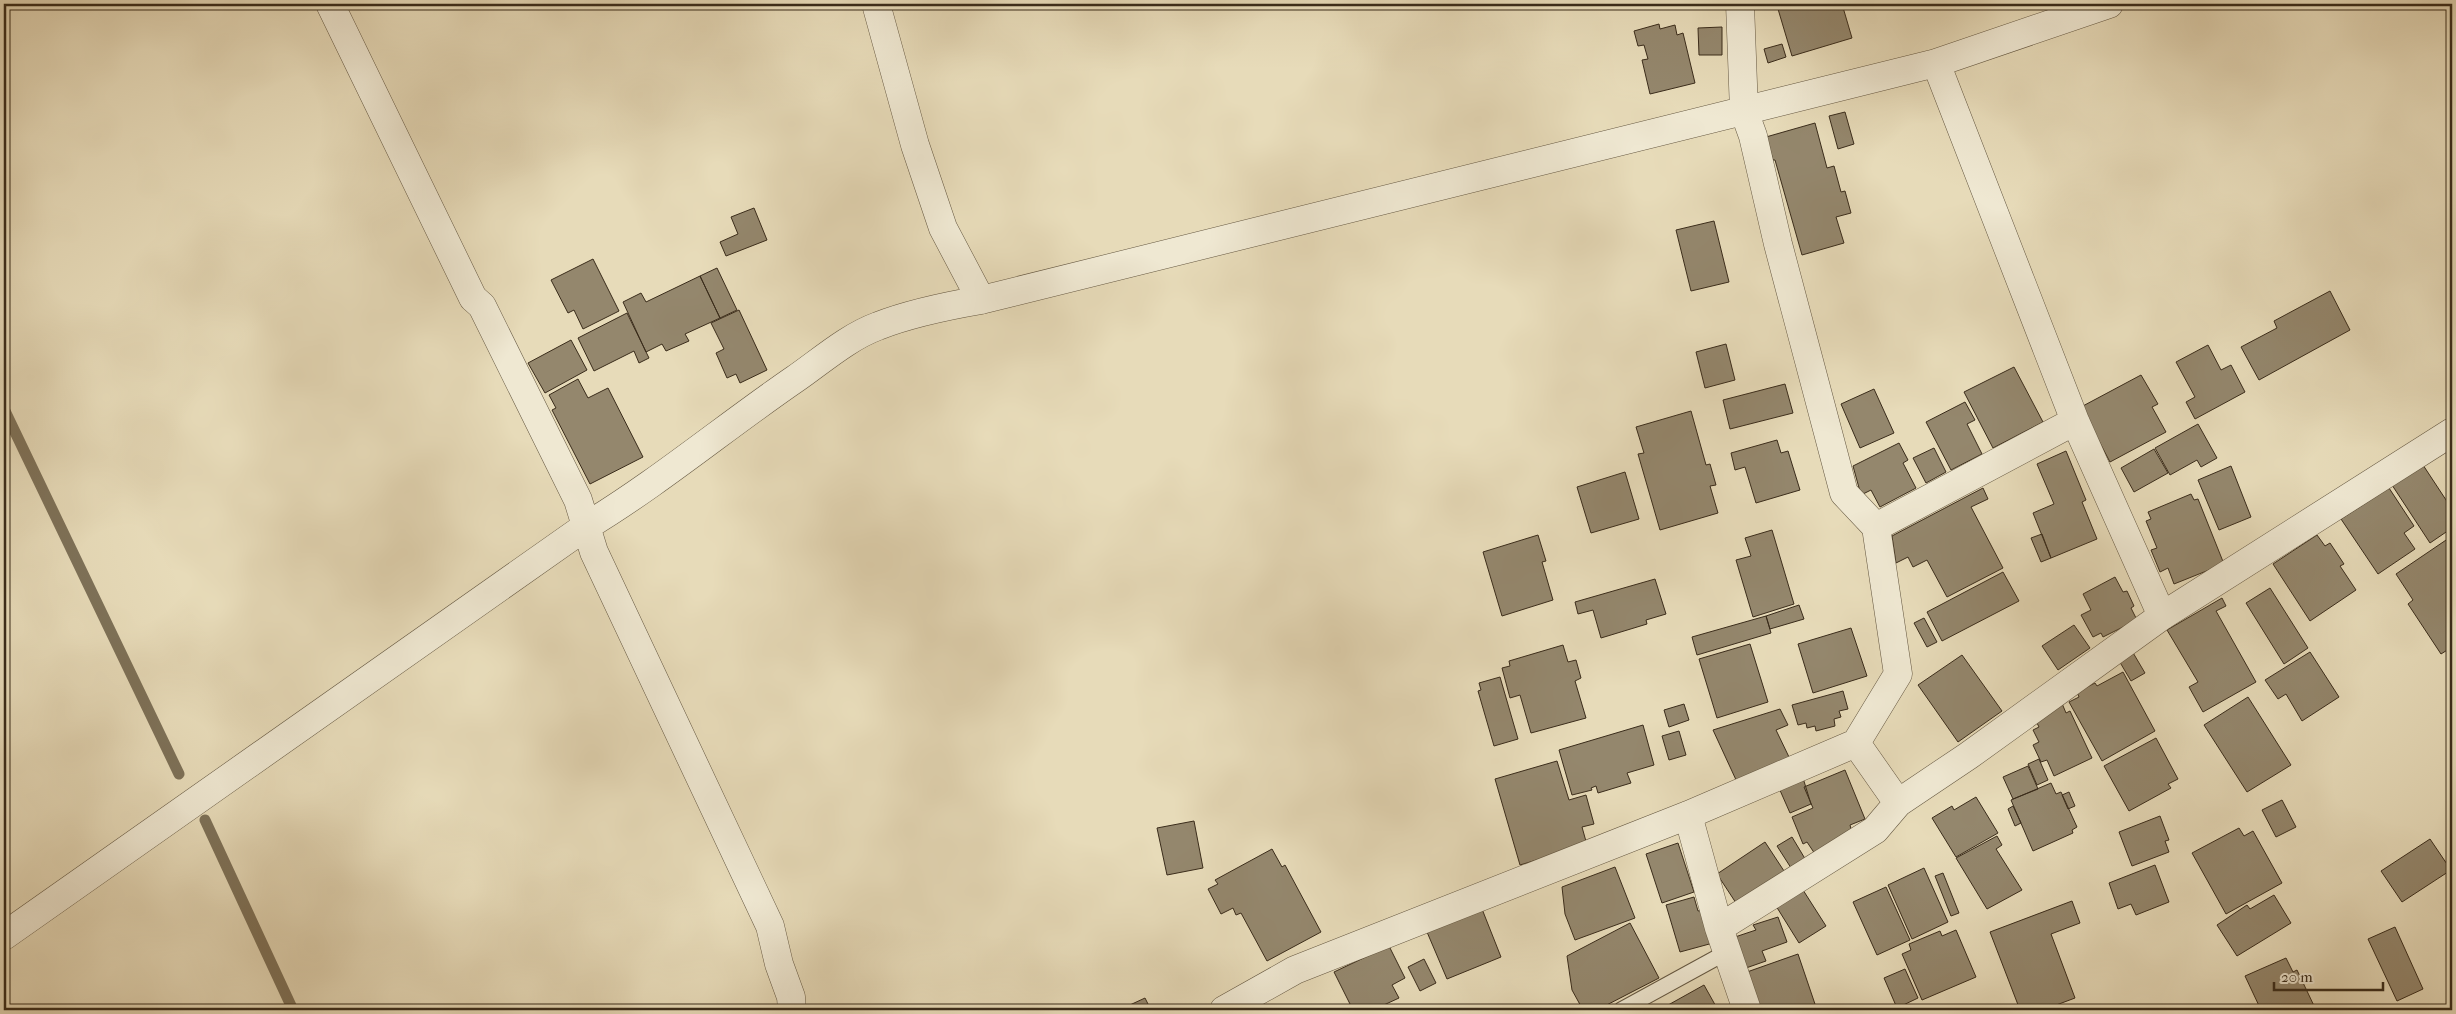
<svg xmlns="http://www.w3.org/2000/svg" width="2456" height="1014" font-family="'IM FELL French Canon',serif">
  <rect width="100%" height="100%" fill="#e7dbb9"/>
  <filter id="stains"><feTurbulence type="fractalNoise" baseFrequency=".004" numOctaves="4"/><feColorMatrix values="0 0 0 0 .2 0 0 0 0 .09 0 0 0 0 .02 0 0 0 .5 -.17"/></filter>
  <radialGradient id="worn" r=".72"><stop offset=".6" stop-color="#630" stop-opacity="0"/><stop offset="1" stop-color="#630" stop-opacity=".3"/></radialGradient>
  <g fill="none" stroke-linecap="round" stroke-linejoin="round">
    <!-- stream -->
    <path stroke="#7e7259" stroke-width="11" d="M4,409l175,365
      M205,820l88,190"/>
  </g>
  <!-- building -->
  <path fill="#94876d" stroke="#3a2c1b" d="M1783,4h59l10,34 -60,18 -14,-47 6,-2z
    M1659,24l1,5 15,-4 2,10 6,-2 12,50 -45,11 -8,-34 6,-1 -4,-14 -6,1 -4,-15z
    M1722,27v28h-23l-1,-27z
    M1782,44l4,13 -18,6 -4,-14z
    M1845,112l9,32 -16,5 -9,-33z
    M1815,123l12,45 7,-2 7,26 4,-1 6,22 -15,4 8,26 -42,12 -27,-95h-2l-7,-23z
    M754,208l13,32 -41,16 -6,-14 18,-8 -7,-17z
    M1714,221l15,61 -38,9 -15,-61z
    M593,259l26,52 -36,18 -9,-19 -6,3 -17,-33z
    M717,268l20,42 -17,8 -20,-42z
    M700,276l20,42 -35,16 4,7 -23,10 -4,-7 -16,8 -23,-50 18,-9 5,9z
    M2330,291l20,39 -91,50 -18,-33 36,-19 -3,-7z
    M739,310l28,60 -27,13 -4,-9 -9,4 -11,-25 8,-4 -13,-26z
    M627,313l22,45 -10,5 -5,-12 -40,20 -16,-33z
    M571,340l16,30 -42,23 -17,-30z
    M1726,344l9,36 -30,8 -9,-36z
    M2208,345l13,25 10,-5 14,27 -50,27 -9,-17 9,-5 -19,-35z
    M2014,367l29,55 -50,26 -29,-56z
    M2141,375l17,29 -6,3 14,25 -56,30 -29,-55z
    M578,379l10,19 20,-10 35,69 -53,27 -38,-74 4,-2 -7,-13z
    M1785,384l8,29 -63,16 -7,-29z
    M1874,389l20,44 -34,15 -19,-44z
    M1965,402l10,18 -8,4 15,30 -31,16 -25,-48z
    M1691,411l15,54 4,-1 6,21 -6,1 8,27 -58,17 -22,-76 6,-1 -8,-26z
    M2198,424l19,34 -16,9 -4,-7 -27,15 -15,-27z
    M1777,440l4,13 7,-2 12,39 -44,13 -11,-36 -10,3 -4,-17z
    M1899,443l9,17 -5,3 13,25 -36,19 -9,-17 -10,5 -8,-29z
    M1934,448l12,24 -20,11 -13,-25z
    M2154,449l14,24 -34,19 -13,-24z
    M2066,451l20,49 -4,2 15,37 -46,19 -18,-45 21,-9 -17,-40z
    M2423,465l29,44v19l-22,15 -38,-58z
    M2231,466l20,51 -32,13 -21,-50z
    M1625,472l14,47 -48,14 -14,-46z
    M1983,488l5,11 -17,8 32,61 -56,29 -20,-37 -14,7 -5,-10 -12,6 -4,-27z
    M2389,488l25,38 -10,7 11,16 -37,25 -37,-55z
    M2191,494l3,6 4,-1 26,65 -50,20 -6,-16 -8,4 -9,-22 6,-2 -11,-27 5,-2 -3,-7z
    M1772,530l22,74 -41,13 -17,-57 15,-4 -6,-18z
    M2042,534l9,24 -10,4 -10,-24z
    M1538,535l8,26 -4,1 11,38 -51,16 -19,-64z
    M2317,535l8,11 5,-3 14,21 -4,2 16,24 -46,31 -37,-57z
    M2452,536v111l-11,7 -33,-50 5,-4 -17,-26z
    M2003,572l16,29 -77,40 -15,-29z
    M2115,577l8,15 4,-1 7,15 -3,2 6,12 -34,17 -2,-4 -8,4 -12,-22 10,-5 -8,-16z
    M1655,579l11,35 -20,6 1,4 -46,14 -8,-28 -15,4 -3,-12z
    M2270,588l38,60 -24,16 -38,-61z
    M2222,598l4,8 -10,5 40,71 -53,30 -14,-25 9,-5 -31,-52z
    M1799,605l5,14 -34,10 -4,-13z
    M1766,616l5,17 -74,22 -5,-18z
    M1924,618l13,24 -10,5 -13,-24z
    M2074,625l16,23 -32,22 -16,-24z
    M1851,628l16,48 -54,17 -15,-49z
    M1750,644l18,58 -51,16 -18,-59z
    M1563,645l5,17 8,-2 5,18 -6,3 11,37 -55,15 -11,-38 -10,3 -8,-30 8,-2 -1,-5z
    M2132,651l13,22 -14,8 -13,-22z
    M2310,652l29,45 -37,24 -16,-27 -8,5 -13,-19z
    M1962,655l40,56 -44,31 -40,-57z
    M2123,672l32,59 -53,30 -33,-59 10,-5 -2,-5 18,-9 2,3z
    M1500,677l18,62 -24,7 -16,-55 3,-1 -2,-7z
    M1843,691l5,18 -9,2 2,6 -7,2 1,7 -19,5 -1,-5 -8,2 -1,-5 -8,2 -6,-20z
    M2248,697l43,68 -44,27 -43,-67z
    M2061,701l5,12 4,-2 22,47 -38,18 -7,-16 -6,2 -8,-17 6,-3 -6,-12 6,-3 -4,-8z
    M1684,704l5,16 -20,7 -5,-17z
    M1780,709l8,16 -12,5 13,27 -52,25 -24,-52z
    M1643,725l11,40 -27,8 4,10 -33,10 -2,-7 -5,2 1,2 -20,5 -13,-45z
    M1679,731l7,24 -17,5 -7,-24z
    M2156,738l22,41 -10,5 3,4 -42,23 -25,-45z
    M2039,759l9,21 -11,5 -9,-21z
    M1557,761l12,39 17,-5 8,29 -12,3 5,18 -67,20 -25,-86z
    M2028,766l10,23 -25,10 -10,-22z
    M1845,770l20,49 -15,6 1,4 -36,25 -8,-12 -4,2 -11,-27 21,-9 -9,-21z
    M1803,778l8,26 -21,9 -11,-25z
    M2051,783l5,11 5,-2 16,35 -5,3 1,3 -40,18 -22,-51z
    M2069,792l6,14 -7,3 -6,-14z
    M1976,797l22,36 -42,24 -24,-39 20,-12 2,4z
    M2282,800l14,27 -20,10 -14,-27z
    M2013,806l8,17 -6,3 -7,-17z
    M2160,816l9,24 -4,1 4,11 -37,14 -13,-34z
    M1194,821l9,47 -36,7 -10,-47z
    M2239,828l5,8 9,-5 29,52 -56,31 -34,-61z
    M1997,836l5,9 -6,4 26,41 -35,19 -31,-51z
    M1792,837l15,25 -14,9 -16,-25z
    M2430,839l21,31 -49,32 -21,-31z
    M1765,842l21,32 -48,32 -21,-32z
    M1678,843l16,49 -32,11 -16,-49z
    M1272,849l10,18 3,-2 36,67 -54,29 -26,-48 -5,2 -3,-7 -12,6 -13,-25 10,-5 -3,-4z
    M2155,865l14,37 -33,13 -5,-11 -13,5 -9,-26z
    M1615,867l20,51 -60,22 -10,-26 -3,-27z
    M1924,868l24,54 -36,17 -24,-54z
    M1943,873l16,40 -8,3 -16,-40z
    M1886,887l24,53 -33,15 -24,-53z
    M1803,890l23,36 -27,17 -23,-37z
    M2274,895l17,28 -54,33 -20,-31 30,-20 3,4z
    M1694,897l4,14 5,-1 10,33 -33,9 -14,-47z
    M2072,901l8,22 -29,11 24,64 -32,12h-23l-30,-78z
    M1482,909l19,48 -54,22 -20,-47z
    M1778,917l9,25 -25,9 4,10 -20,7 -11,-31 21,-7 -3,-5z
    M1630,923l29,55 -62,32h-14l-11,-20 -5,-34z
    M2395,927l28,62 -26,12 -29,-62z
    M1956,930l20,47 -54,23 -20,-46 9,-4 -2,-6 31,-13 2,5z
    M1389,946l16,32 -13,7 7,13 -26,12h-20l-19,-38z
    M1798,954l19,56h-57l-13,-38z
    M2286,958l7,14 4,-2 19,40h-55l-16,-34z
    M1424,959l12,24 -16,8 -12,-24z
    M1905,969l13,29 -21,10 -13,-30z
    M1704,985l14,25h-56l-1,-1z
    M1145,998l6,12h-32z"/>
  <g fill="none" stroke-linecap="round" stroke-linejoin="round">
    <defs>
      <path id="lane" d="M1621,1010l106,-58"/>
      <path id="street" d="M330,4l143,294 9,8 96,194 16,52 176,374 9,38 12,33 1,13
        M876,4l39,141 28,83 38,72
        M2075,421l87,195
        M1876,527l199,-106 -139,-358
        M1856,743l42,60
        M1688,815l31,113 28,82
        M1719,928l156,-98 23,-27 70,-47 194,-140 290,-184
        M4,936l581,-409c73,-44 140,-100 210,-148 26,-18 53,-42 83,-53 33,-13 68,-20 103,-26l955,-237 173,-59
        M1224,1010l71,-40 393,-155 168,-72 42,-69 -22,-147 -32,-34 -66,-249 -25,-108 -9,-25 -4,-107"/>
    </defs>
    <!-- lane casing -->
    <use href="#lane" stroke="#655842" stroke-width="17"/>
    <!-- street casing -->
    <use href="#street" stroke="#655842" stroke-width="29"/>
    <!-- lane -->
    <use href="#lane" stroke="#efe8d2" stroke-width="15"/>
    <!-- street -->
    <use href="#street" stroke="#efe8d2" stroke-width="28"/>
  </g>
  <!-- margin -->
  <rect width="2456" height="1014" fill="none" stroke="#e7dbb9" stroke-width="20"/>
  <rect x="5" y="5" width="2446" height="1004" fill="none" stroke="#3a2c1b" stroke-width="2.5"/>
  <rect x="10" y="10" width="2436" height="994" fill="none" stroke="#3a2c1b"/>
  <!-- scale -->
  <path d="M2274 982v8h109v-8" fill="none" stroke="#3a2c1b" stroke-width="2.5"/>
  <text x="2281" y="982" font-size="15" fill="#3a2c1b" stroke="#efe8d2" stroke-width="4" paint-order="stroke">20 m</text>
  <rect width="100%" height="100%" filter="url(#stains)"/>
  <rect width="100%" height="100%" fill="url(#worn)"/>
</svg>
